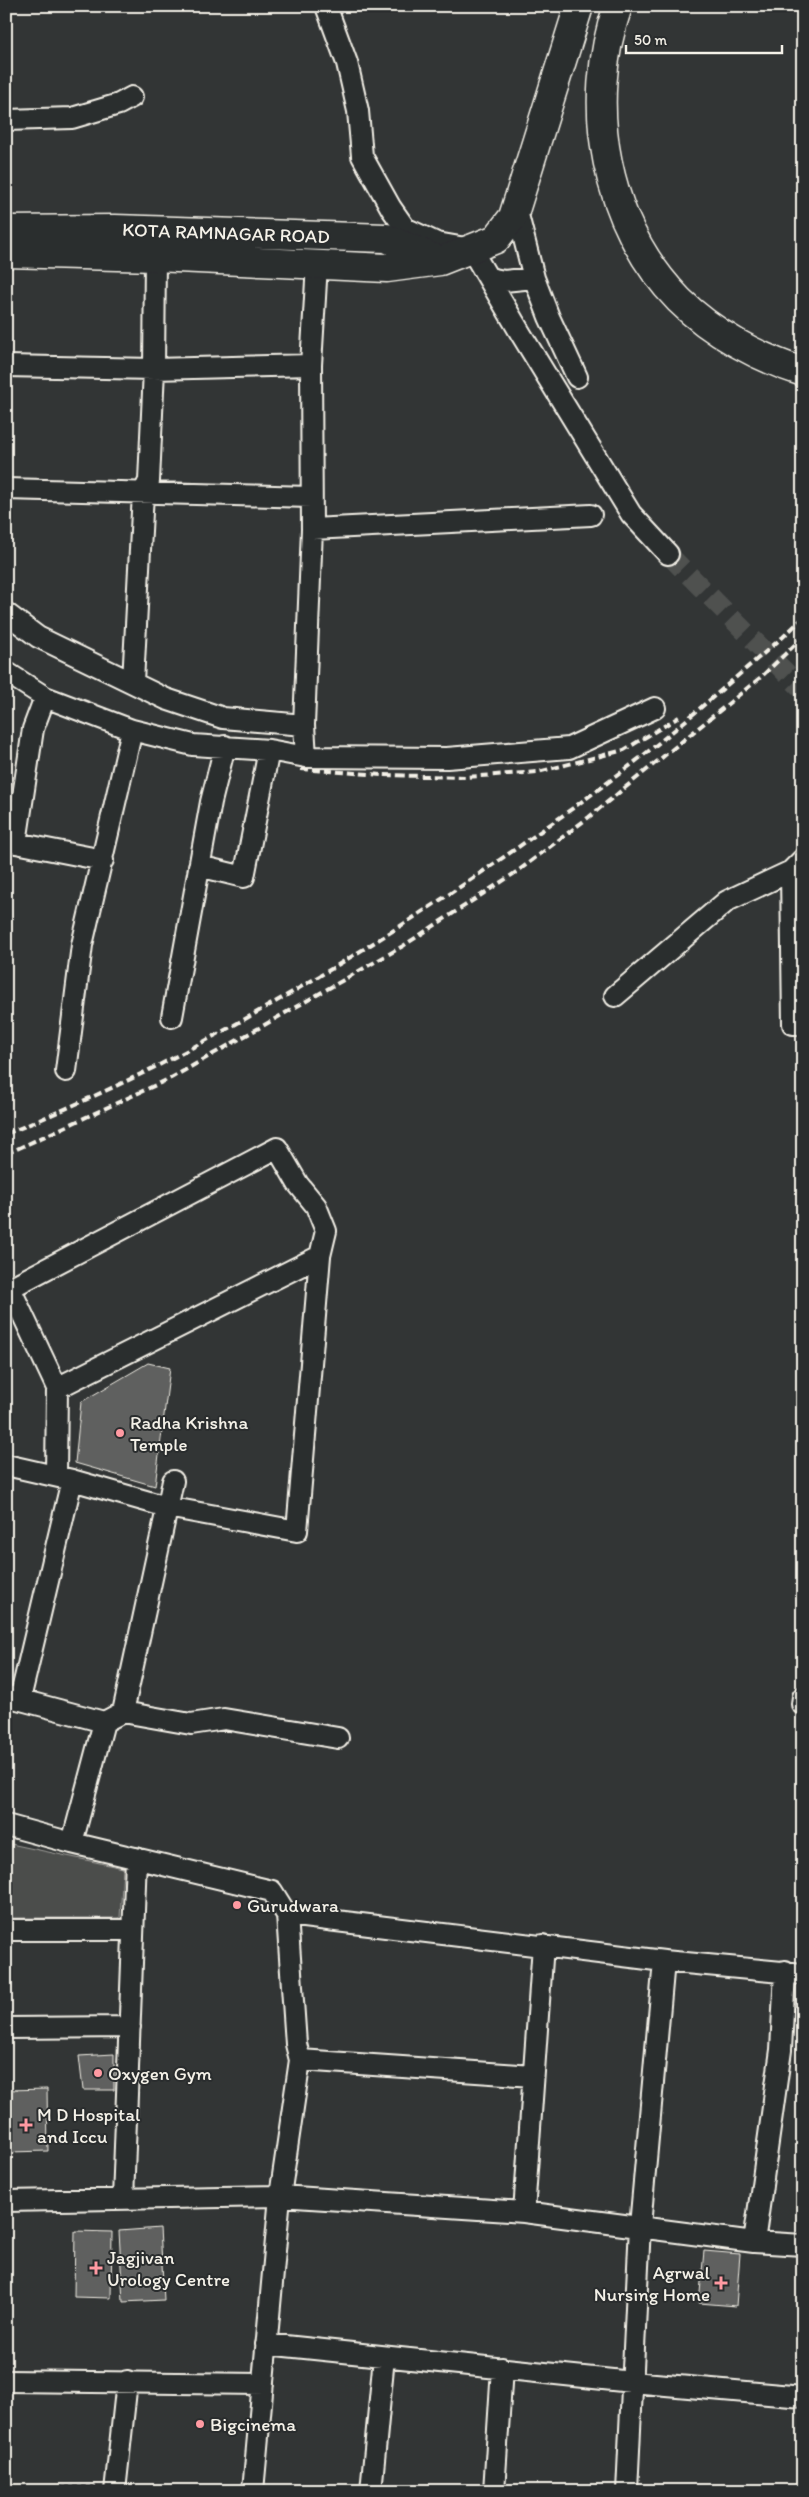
<svg xmlns="http://www.w3.org/2000/svg" width="809" height="2497" font-family="Itim,sans-serif">
  <rect width="100%" height="100%" fill="#323535"/>
  <filter id="ink" filterUnits="userSpaceOnUse"><feTurbulence type="fractalNoise" baseFrequency=".02" numOctaves="2"/><feDisplacementMap in="SourceGraphic" scale="10" xChannelSelector="R" yChannelSelector="G"/><feConvolveMatrix kernelMatrix="1 2 1 2 8 2 1 2 1" color-interpolation-filters="sRGB"/></filter>
  <g filter="url(#ink)">
    <!-- green -->
    <path fill="#4b4d4c" stroke="#a09f9a" d="M6,1843l117,25 -3,50h-114z"/>
    <!-- building -->
    <path fill="#5f605f" stroke="#f4f1e8" d="M148,1363l22,5 -15,118 -80,-23 6,-61z
      M114,2054v36h-31l-4,-34z
      M47,2089l1,62 -39,1 -1,-62z
      M160,2228l4,72 -41,2 -4,-71z
      M75,2231l37,1 -1,66 -37,-1z
      M704,2251l36,3 -4,52 -37,-3z"/>
    <g fill="none" stroke-linecap="round" stroke-linejoin="round">
      <!-- street-tunnel -->
      <path stroke="#4f5150" stroke-width="20" stroke-dasharray="20 10" stroke-linecap="butt" d="M668,554l135,136"/>
      <defs>
        <path id="street" d="M326,6l21,57 11,48 4,45 29,52 14,20 32,15 34,6 50,85 110,180 37,40
          M6,120l66,-2 47,-14 13,-7
          M516,207l18,71 15,39 28,60
          M489,278l15,3 30,-3
          M6,366l148,3 157,-4
          M6,489l304,8
          M312,529l279,-14
          M6,613l32,24 128,62 57,19 81,7
          M6,672l39,25 87,33 61,15 76,5 37,7 141,1 122,-10 86,-40
          M133,682l10,-189 6,-12 5,-112 1,-112
          M306,757l-2,-32 8,-196 -1,-164 6,-101
          M6,841l97,19
          M16,843l17,-114 12,-32
          M199,866l45,11 25,-127
          M791,871l2,153h10
          M615,996l112,-95 64,-30 12,-12
          M172,1017l39,-215 14,-56
          M66,1071l16,-126 50,-215
          M10,1288l47,100
          M6,1290l271,-142 21,36 18,22 10,25 -6,25
          M6,1465l66,15 95,27 130,24 23,-275 -263,132 -1,88
          M6,1696l98,26 19,-10 50,-231
          M20,1699l52,-219
          M802,1704l1,-7
          M123,1712l68,12 33,-5 114,19
          M6,1825l66,18 200,48 15,24 377,46 -24,265 -13,265
          M72,1843l32,-121
          M6,1930h127
          M664,1961l139,13
          M6,2028l124,-1
          M300,2060l233,16
          M123,2199l13,-341
          M6,2201l274,-5 244,16 230,30 49,3
          M524,2212l19,-267
          M754,2242l27,-192 4,-79
          M266,2344l366,38 171,15
          M6,2381l257,3
          M115,2491l12,-110
          M253,2491l27,-295 20,-136 -4,-16 -9,-129
          M371,2491l13,-134
          M494,2491l8,-123"/>
        <path id="secondary" d="M618,6c-35,99 -13,218 61,294 33,33 80,58 124,72
          M6,230l109,-1 271,9 53,22
          M6,253l149,4 232,11 53,-7 56,-22 17,-22 66,-211"/>
      </defs>
      <!-- street casing -->
      <use href="#street" stroke="#f4f1e8" stroke-width="24"/>
      <!-- secondary casing -->
      <use href="#secondary" stroke="#f4f1e8" stroke-width="31"/>
      <!-- path -->
      <path stroke="#f4f1e8" stroke-width="3" stroke-dasharray="4 4" stroke-linecap="butt" d="M6,2488l90,-1"/>
      <!-- street -->
      <use href="#street" stroke="#2a2d2e" stroke-width="20"/>
      <!-- secondary -->
      <use href="#secondary" stroke="#2a2d2e" stroke-width="28"/>
      <!-- rail -->
      <path stroke="#f4f1e8" stroke-width="4" stroke-dasharray="8 4" stroke-linecap="butt" d="M301,769l81,6 84,2 72,-5 86,-22 55,-33
        M6,1134c53,-22 106,-45 157,-71 159,-82 309,-179 452,-286 58,-43 112,-93 168,-140l20,-19
        M6,1154l165,-76 232,-132 115,-75 71,-54 172,-140 42,-40"/>
    </g>
  </g>
  <!-- markers -->
  <g fill="#ff9aa2" stroke="#2a2d2e" stroke-width="2">
    <circle cx="120" cy="1433" r="5"/>
    <circle cx="237" cy="1905" r="5"/>
    <circle cx="98" cy="2073" r="5"/>
    <path d="M23.5 2117.5h5v5h5v5h-5v5h-5v-5h-5v-5h5z"/>
    <path d="M93.5 2260.5h5v5h5v5h-5v5h-5v-5h-5v-5h5z"/>
    <path d="M718.5 2275.5h5v5h5v5h-5v5h-5v-5h-5v-5h5z"/>
    <circle cx="200" cy="2424" r="5"/>
  </g>
  <g text-anchor="middle" dominant-baseline="central" stroke-width="4" stroke-linejoin="round" paint-order="stroke">
    <!-- street labels -->
    <g font-size="19" fill="#f4f1e8" stroke="#2a2d2e">
      <text transform="translate(226 233) rotate(2)">KOTA RAMNAGAR ROAD</text>
    </g>
    <!-- poi labels -->
    <g font-size="19" fill="#f4f1e8" stroke="#2a2d2e" text-anchor="start">
      <text x="130" y="1422">Radha Krishna<tspan x="130" dy="22">Temple</tspan></text>
      <text x="247" y="1905">Gurudwara</text>
      <text x="108" y="2073">Oxygen Gym</text>
      <text x="37" y="2114">M D Hospital<tspan x="37" dy="22">and Iccu</tspan></text>
      <text x="107" y="2257">Jagjivan<tspan x="107" dy="22">Urology Centre</tspan></text>
      <text x="710" y="2272" text-anchor="end">Agrwal<tspan x="710" dy="22">Nursing Home</tspan></text>
      <text x="210" y="2424">Bigcinema</text>
    </g>
  </g>
  <!-- margin -->
  <rect width="809" height="2497" fill="none" stroke="#2a2d2e" stroke-width="25"/>
  <rect x="12" y="12" width="784" height="2472" fill="none" stroke="#f4f1e8" stroke-width="2" filter="url(#ink)"/>
  <!-- scale -->
  <path d="M626 45v8h156v-8" fill="none" stroke="#f4f1e8" stroke-width="2.5"/>
  <text x="634" y="45" font-size="15" fill="#f4f1e8" stroke="#2a2d2e" stroke-width="4" paint-order="stroke">50 m</text>
</svg>
